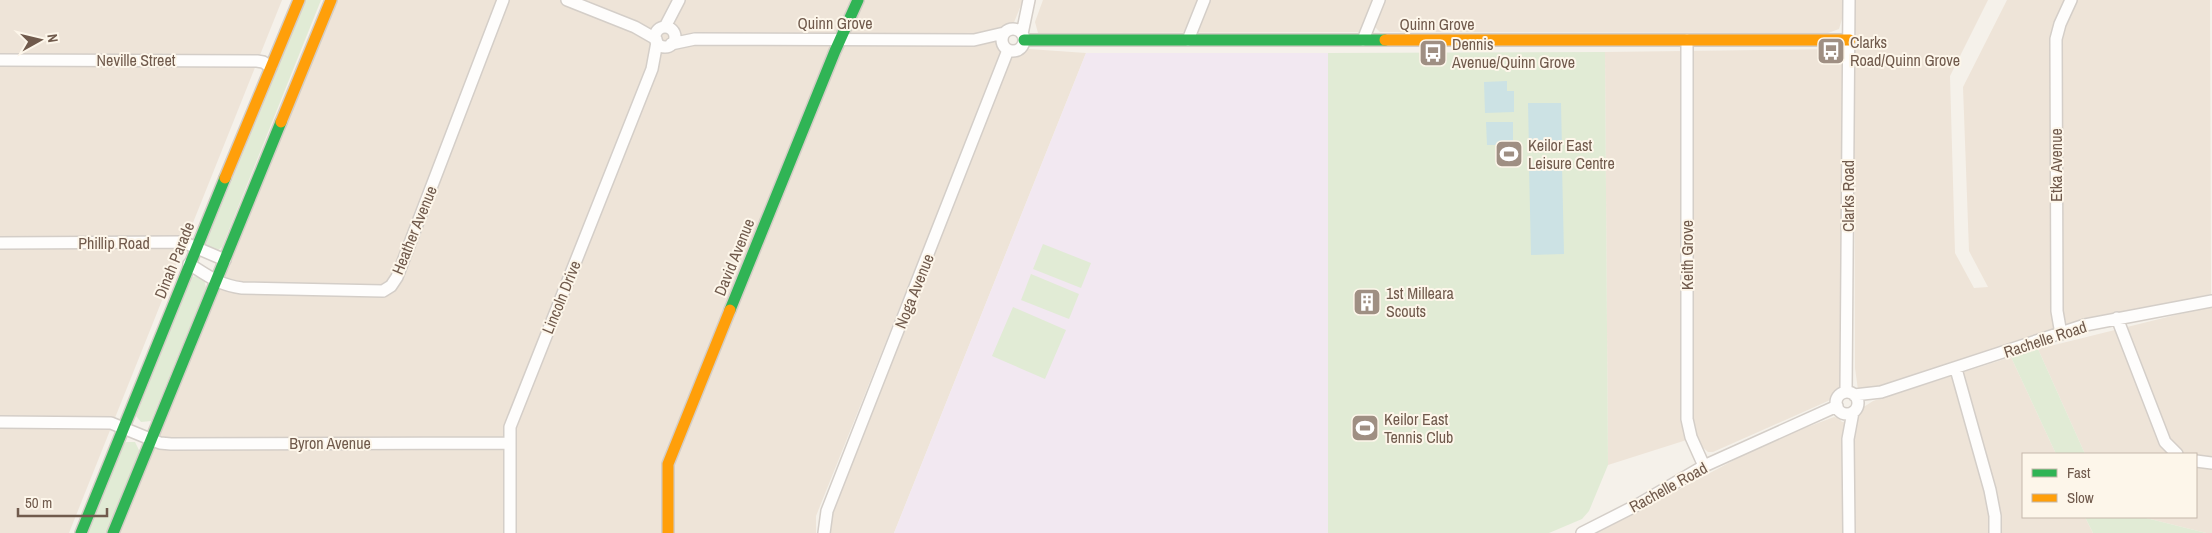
<svg xmlns="http://www.w3.org/2000/svg" width="2212" height="533" font-family="'Archivo Narrow',sans-serif">
  <rect width="100%" height="100%" fill="#f5f1ea"/>
  <!-- residential -->
  <path fill="#eee4d8" d="M0,0h282l-213,533h-69z
    M332,0h691l-207,516v17h-700z
    M1043,0h331l-13,32 -323,1 -3,-11z
    M1383,0h459v19l-3,10 -11,4 -448,-1 -6,-6z
    M1854,0h134l-38,76 5,177 19,35 14,-1 -19,-36 -6,-164 44,-87h203l1,294 -160,37 -184,59h-9l-3,-22z
    M1029,49l57,4 -192,480h-66l6,-28 178,-452 12,-1z
    M1842,49l-1,337 -6,10 -7,5 -115,51h-5l-8,-7 -4,-8 -88,28 -3,-413z
    M2212,306v227h-6l-64,-16h54v-63h-111l-47,-105z
    M2011,357l45,97h-33v63h62l8,16h-496l173,-92 64,-24 5,1 3,4 13,-2 7,-12 11,-7z"/>
  <!-- education -->
  <path fill="#f2e8f1" d="M1086,53h242v480h-434z"/>
  <!-- green -->
  <path fill="#e1ebd5" d="M306,0h15l-99,247 -5,4h-7l-5,-6z
    M1605,52l3,413 -19,46 -7,8 -33,14h-221v-480z
    M1043,244l48,19 -10,25 -48,-19z
    M1031,274l48,20 -10,25 -48,-19z
    M197,276l7,3 2,9 -55,133 -10,1 -5,-6 55,-139z
    M1013,307l53,23 -21,49 -53,-23z
    M2038,349l47,105h-29l-45,-97z
    M126,442h9l5,10 -33,81h-19l35,-88z
    M2085,517h57l64,16h-113z"/>
  <!-- water -->
  <path fill="#cce2e4" d="M1507,81v10h7v21l-29,1 -1,-31z
    M1528,103h33l1,46 -33,1z
    M1486,122h27v23h-26z
    M1529,165h33l2,89 -33,1z"/>
  <g fill="none" stroke-linecap="round" stroke-linejoin="round">
    <defs>
      <path id="street" d="M567,0l68,27 21,12
        M665,27l14,-27
        M655 37a10 10 0 1 1 20 0a10 10 0 1 1-20 0Z
        M1002 40a11 11 0 1 1 22 0a11 11 0 1 1-22 0Z
        M1022,34l7,-34
        M1188,40l16,-40
        M1363,40l16,-40
        M1687,40v379l4,18 13,29
        M671,44l24,-5 279,1 30,-7
        M0,60l257,1 6,1 8,5
        M0,243l183,-1 42,18
        M189,264c19,12 30,21 53,24l141,3 8,-5 6,-9 106,-277
        M2117,318l48,124 12,12
        M2061,334l-4,-23 -1,-272 4,-15 11,-24
        M1956,369l34,121 5,26v17
        M1846,392l3,-392
        M1836 403a11 11 0 1 1 22 0a11 11 0 1 1-22 0Z
        M1854,395l27,-3 204,-67 127,-24
        M0,422l111,1 49,20 11,1 339,-1
        M2196,461l16,2
        M510,533v-106l142,-358 5,-27
        M824,533l3,-22 181,-461
        M1582,533l57,-29 65,-38 133,-60
        M1849,533l-1,-94 5,-27"/>
      <path id="fast" d="M1024,40h361
        M730,310l105,-259 23,-51
        M81,533l144,-355
        M113,533l168,-411"/>
      <path id="slow" d="M1385,40h465
        M281,122l50,-122
        M225,178l74,-178
        M668,533v-69l62,-154"/>
    </defs>
    <!-- street casing -->
    <use href="#street" stroke="#d4cec8" stroke-width="14"/>
    <!-- fast casing -->
    <use href="#fast" stroke="#d4cdc6" stroke-width="14"/>
    <!-- slow casing -->
    <use href="#slow" stroke="#d4cdc6" stroke-width="14"/>
    <!-- street -->
    <use href="#street" stroke="#fefdfc" stroke-width="11"/>
    <!-- fast -->
    <use href="#fast" stroke="#30b455" stroke-width="11"/>
    <!-- slow -->
    <use href="#slow" stroke="#ff9f0a" stroke-width="11"/>
  </g>
  <!-- icons -->
  <defs>
    <symbol id="bus-square" viewBox="-11 -11 22 22"><rect x="-9" y="-9" width="18" height="18" rx="4" fill="#9f8f83" stroke="#fdf6ea"/><path d="M-5-6H5V4H4V6H2V4H-2V6H-4V4H-5ZM-3.5-4V0h7V-4ZM-3.5 1.2v1.5H-2V1.2ZM2 1.2v1.5H3.5V1.2Z" fill="#fff"/></symbol>
    <symbol id="stadium-square" viewBox="-11 -11 22 22"><rect x="-9" y="-9" width="18" height="18" rx="4" fill="#9f8f83" stroke="#fdf6ea"/><path d="M0-5a6.5 5 0 1 0 0 10a6.5 5 0 1 0 0-10ZM-3.5-1.8h7v3.6h-7Z" fill="#fff"/></symbol>
    <symbol id="building-square" viewBox="-11 -11 22 22"><rect x="-9" y="-9" width="18" height="18" rx="4" fill="#9f8f83" stroke="#fdf6ea"/><path d="M-4-6H4V6H1V3H-1V6H-4ZM-2.5-4.3h1.7v1.8h-1.7ZM.8-4.3h1.7v1.8H.8ZM-2.5-1h1.7V.8h-1.7ZM.8-1h1.7V.8H.8Z" fill="#fff"/></symbol>
  </defs>
  <g fill-rule="evenodd">
    <use href="#bus-square" x="1815" y="35" width="32" height="32"/>
    <use href="#bus-square" x="1417" y="37" width="32" height="32"/>
    <use href="#stadium-square" x="1493" y="138" width="32" height="32"/>
    <use href="#building-square" x="1351" y="286" width="32" height="32"/>
    <use href="#stadium-square" x="1349" y="412" width="32" height="32"/>
  </g>
  <g text-anchor="middle" dominant-baseline="central" stroke-width="4" stroke-linejoin="round" paint-order="stroke">
    <!-- street labels -->
    <g font-size="16" fill="#705a4c" stroke="#fdf6ea">
      <text x="835" y="23">Quinn Grove</text>
      <text x="1437" y="24">Quinn Grove</text>
      <text x="136" y="60">Neville Street</text>
      <text transform="translate(2056 165) rotate(-90)">Etka Avenue</text>
      <text transform="translate(1848 196) rotate(-90)">Clarks Road</text>
      <text transform="translate(414 230) rotate(-68)">Heather Avenue</text>
      <text x="114" y="243">Phillip Road</text>
      <text transform="translate(1687 255) rotate(-90)">Keith Grove</text>
      <text transform="translate(734 257) rotate(-68)">David Avenue</text>
      <text transform="translate(174 260) rotate(-68)">Dinah Parade</text>
      <text transform="translate(914 291) rotate(-68)">Noga Avenue</text>
      <text transform="translate(561 297) rotate(-68)">Lincoln Drive</text>
      <text transform="translate(2045 339) rotate(-18)">Rachelle Road</text>
      <text x="330" y="443">Byron Avenue</text>
      <text transform="translate(1668 487) rotate(-29)">Rachelle Road</text>
    </g>
    <!-- poi labels -->
    <g font-size="16" fill="#705a4c" stroke="#fdf6ea" text-anchor="start">
      <text x="1850" y="42">Clarks<tspan x="1850" dy="18">Road/Quinn Grove</tspan></text>
      <text x="1452" y="44">Dennis<tspan x="1452" dy="18">Avenue/Quinn Grove</tspan></text>
      <text x="1528" y="145">Keilor East<tspan x="1528" dy="18">Leisure Centre</tspan></text>
      <text x="1386" y="293">1st Milleara<tspan x="1386" dy="18">Scouts</tspan></text>
      <text x="1384" y="419">Keilor East<tspan x="1384" dy="18">Tennis Club</tspan></text>
    </g>
  </g>
  <!-- legend -->
  <rect x="2022" y="453" width="175" height="65" fill="#fdf6ea" stroke="#c5b8ab"/>
  <rect x="2032" y="469" width="25" height="8" fill="#30b455" stroke="#c5b8ab"/>
  <text x="2067" y="478" font-size="15" fill="#705a4c">Fast</text>
  <rect x="2032" y="494" width="25" height="8" fill="#ff9f0a" stroke="#c5b8ab"/>
  <text x="2067" y="503" font-size="15" fill="#705a4c">Slow</text>
  <!-- north arrow -->
  <g transform="translate(40 40) rotate(82)" stroke="#fdf6ea" stroke-width="4" paint-order="stroke">
  <path d="M0-4L9 19L0 12L-9 19Z" fill="#705a4c"/>
  <text y="-8" font-size="14" font-weight="bold" text-anchor="middle" fill="#705a4c">N</text>
  </g>
  <!-- scale -->
  <path d="M18 508v8h89v-8" fill="none" stroke="#705a4c" stroke-width="2.5"/>
  <text x="25" y="508" font-size="15" fill="#705a4c" stroke="#fdf6ea" stroke-width="4" paint-order="stroke">50 m</text>
</svg>
